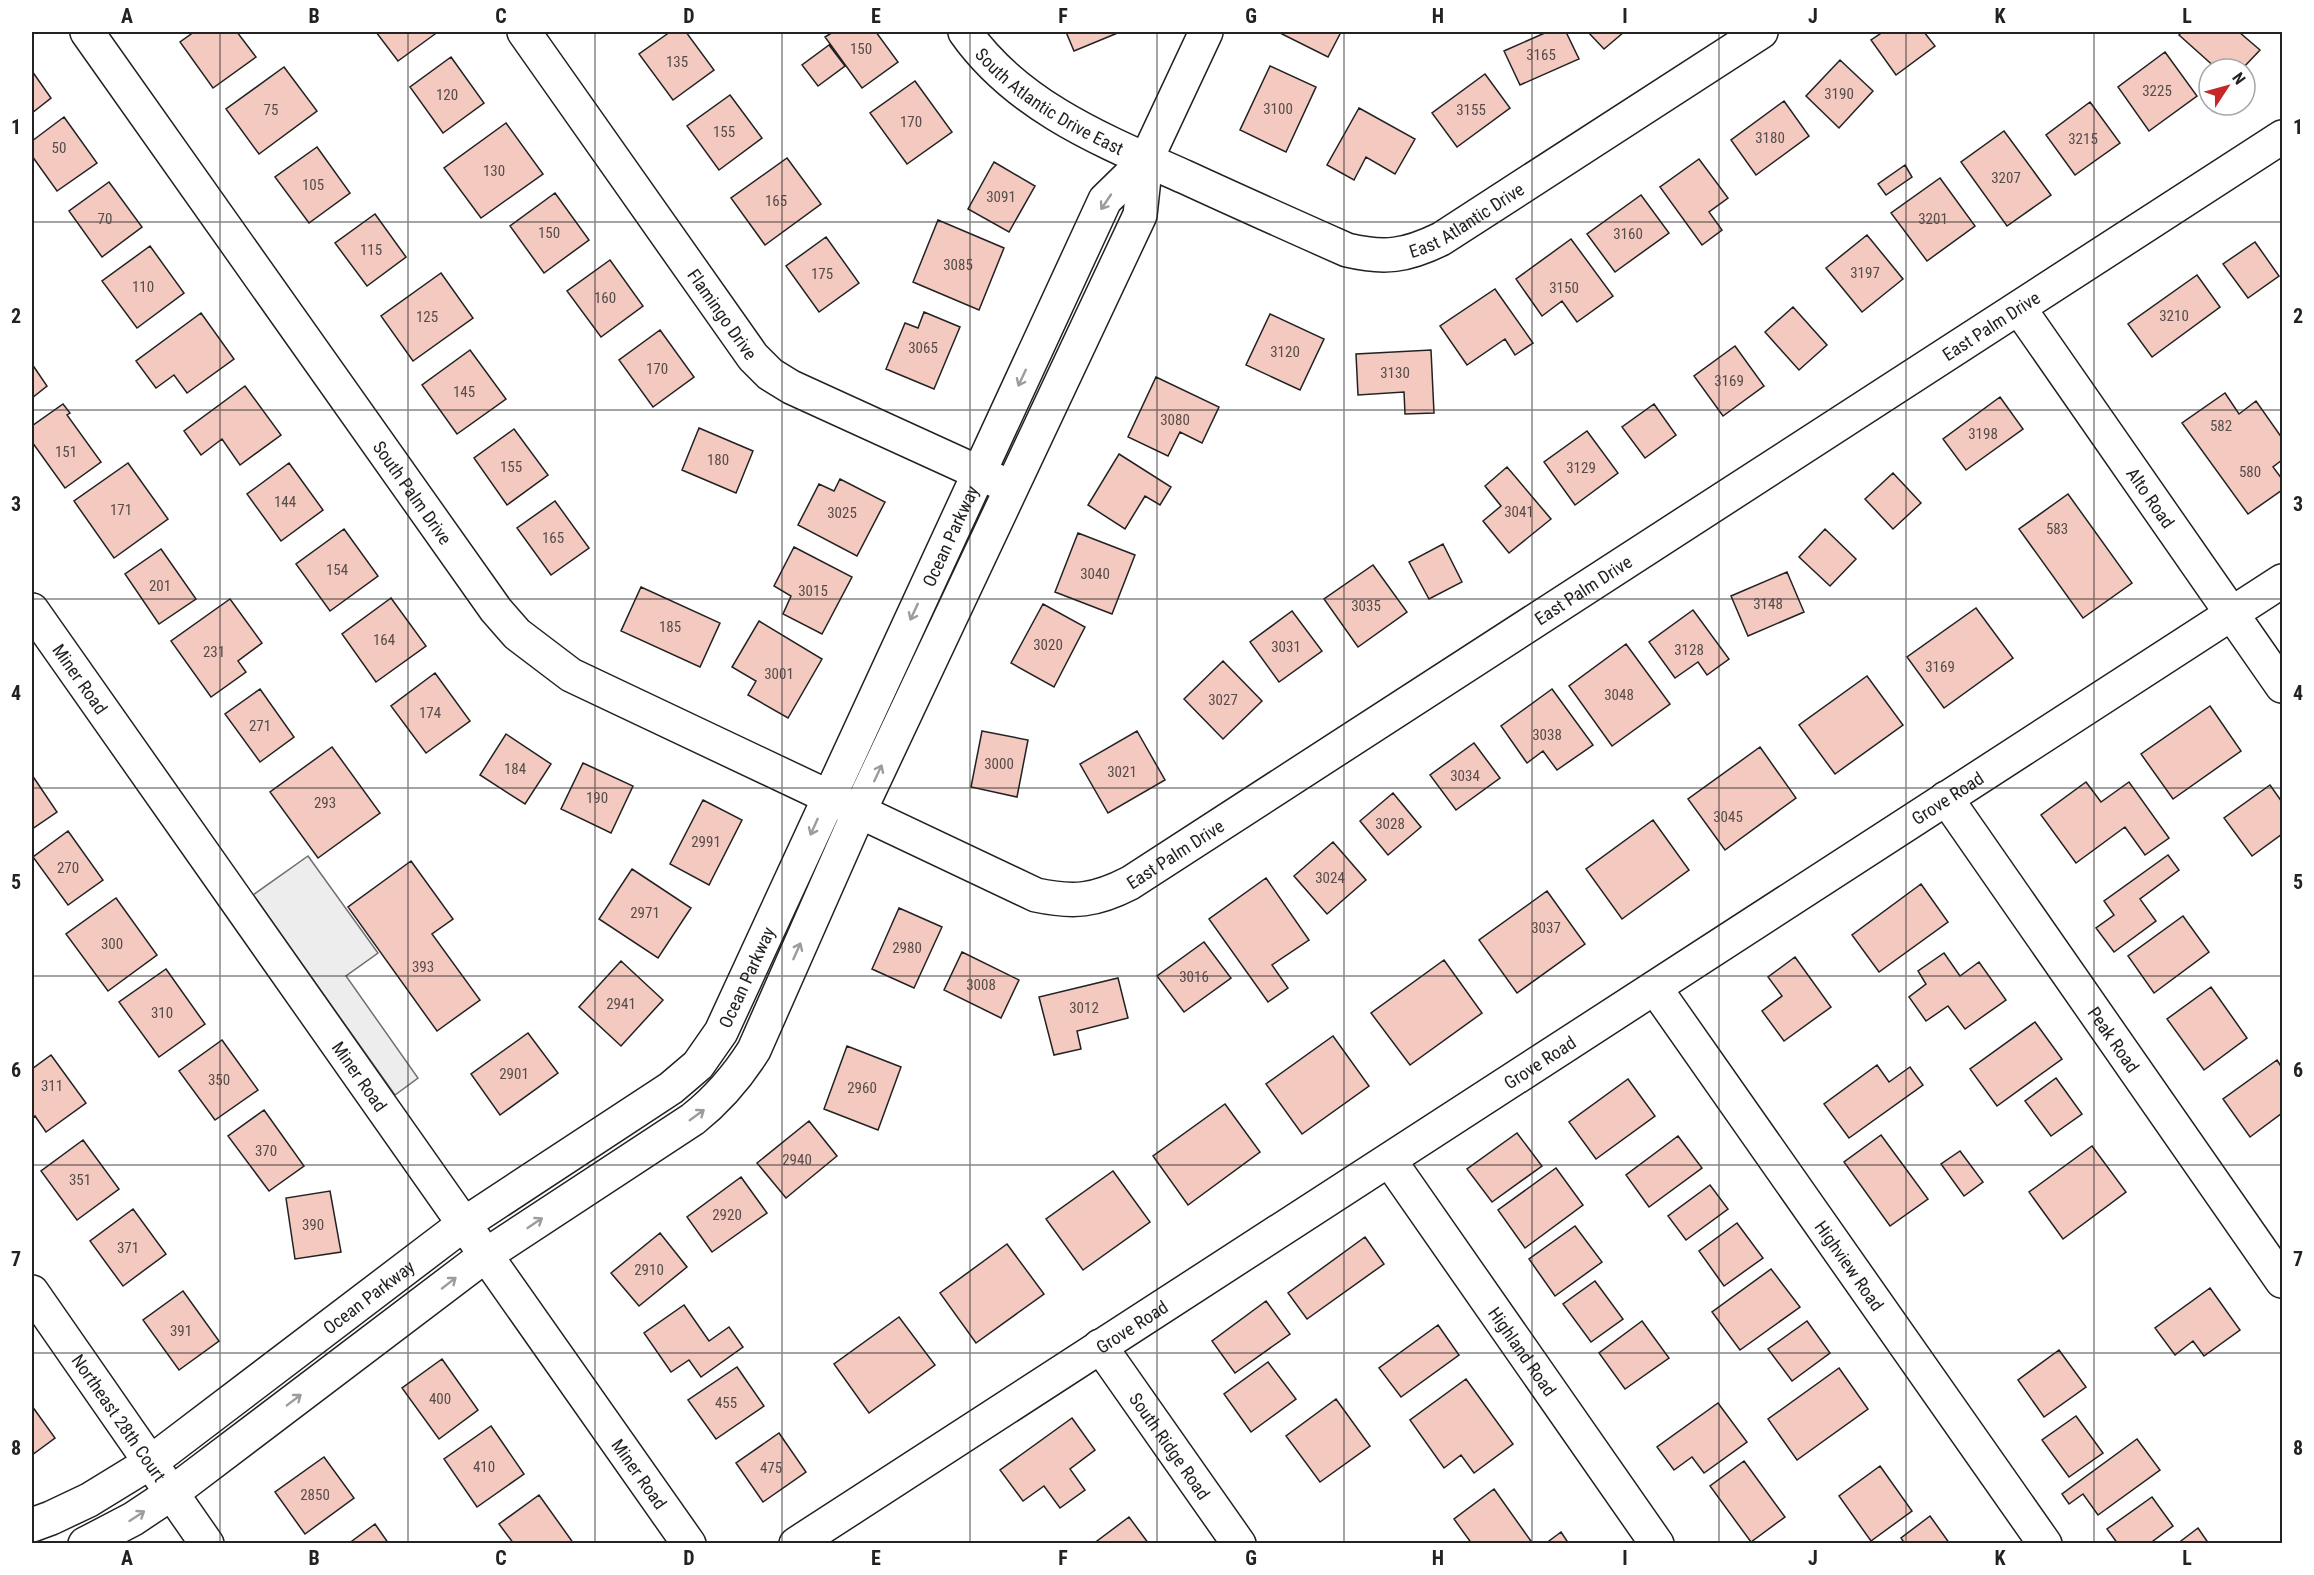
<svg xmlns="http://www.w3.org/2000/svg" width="2314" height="1575" font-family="'Roboto Condensed',sans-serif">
  <rect width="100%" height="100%" fill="#fff"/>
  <!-- parking -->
  <path fill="#ededed" stroke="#6f6f6f" stroke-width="1.5" d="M308,856l70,97 -32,23 72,102 -23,17 -142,-200z"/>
  <!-- building -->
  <path fill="#f3c9c0" stroke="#222" stroke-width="1.5" d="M194,32h43l19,25 -43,31 -33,-46z
    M376,32h57l2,2 -37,27z
    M670,32h16l28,38 -41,30 -34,-46z
    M833,32h43l22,30 -36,26 -37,-51z
    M1066,32h54l-46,19z
    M1284,32h57l-13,25 -46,-23z
    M1547,32h19l13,27 -59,26 -16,-34z
    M1588,32h36l-20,17z
    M1883,32h41l11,14 -39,29 -25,-35z
    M2182,32h57l21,18 -18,19h-25l-38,-34z
    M829,45l16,21 -27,20 -16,-21z
    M2165,52l32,44 -48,35 -31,-44z
    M451,57l33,46 -41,30 -33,-46z
    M1840,60l33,31 -34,37 -33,-32z
    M1270,66l46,21 -30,65 -46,-22z
    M284,67l33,44 -58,43 -33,-45z
    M32,71l19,27 -19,15z
    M1485,74l25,34 -53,39 -25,-34z
    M915,81l37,51 -45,32 -37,-51z
    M730,95l32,43 -43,32 -32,-44z
    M1784,101l25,35 -53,39 -25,-35z
    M2090,102l30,41 -45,32 -29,-40z
    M1359,108l56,31 -20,35 -29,-17 -12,23 -27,-15z
    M64,117l33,46 -40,28 -25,-35v-15z
    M506,123l37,51 -62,44 -37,-50z
    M2004,131l47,64 -44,31 -46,-64z
    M317,147l33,46 -41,30 -34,-46z
    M787,158l34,46 -56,41 -34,-47z
    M1699,159l29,39 -19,14 13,18 -20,15 -42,-58z
    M994,162l41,24 -26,46 -41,-23z
    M1905,165l7,12 -26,18 -8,-11z
    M1940,178l35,48 -48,35 -36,-48z
    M109,182l33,45 -40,30 -33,-46z
    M555,193l34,47 -45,33 -34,-47z
    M1641,195l28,38 -54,39 -28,-38z
    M375,214l31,43 -39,29 -32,-43z
    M938,220l66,28 -25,62 -66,-28z
    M1867,235l36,44 -41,33 -36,-44z
    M826,237l33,46 -40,29 -33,-46z
    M1571,239l42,57 -36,26 -15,-21 -20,15 -26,-37z
    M2255,242l24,34 -31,22 -25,-34z
    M150,246l34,47 -47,35 -35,-47z
    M610,260l33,46 -42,31 -34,-46z
    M441,273l32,45 -60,43 -32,-45z
    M2197,275l23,32 -68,50 -24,-33z
    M1495,289l38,54 -18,12 -10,-16 -38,26 -27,-39z
    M1793,307l34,38 -28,25 -34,-38z
    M924,312l36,15 -26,62 -48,-20 19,-46 13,5z
    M201,313l33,46 -47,34 -13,-18 -18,13 -20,-27z
    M1270,314l54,25 -24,51 -54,-25z
    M660,330l34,47 -41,30 -34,-47z
    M1735,346l29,40 -41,30 -29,-40z
    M470,350l36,49 -49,35 -35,-49z
    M1431,350l3,63 -29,1 -1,-22 -46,3 -2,-41z
    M32,364l15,22 -15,12z
    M1156,377l63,30 -17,36 -22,-11 -12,24 -40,-19z
    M245,386l36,49 -41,30 -18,-26 -21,16 -17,-24z
    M2225,393l14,21 17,-13 26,37v22l-9,7 9,12v11l-34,24 -66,-91z
    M2000,397l23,32 -57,41 -23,-31z
    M63,404l7,9 -3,2 34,47 -36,26 -33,-46v-16z
    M1654,404l22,31 -31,23 -23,-31z
    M699,428l54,23 -17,42 -54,-23z
    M514,429l34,46 -41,30 -33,-47z
    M1587,431l31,42 -43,32 -31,-43z
    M1119,454l52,33 -11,18 -15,-9 -20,33 -37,-24z
    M128,463l40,56 -54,39 -40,-57z
    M289,463l34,47 -42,31 -34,-47z
    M1507,467l44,52 -42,34 -26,-32 18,-15 -16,-20z
    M1893,473l28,30 -28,26 -28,-30z
    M840,479l45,23 -28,54 -59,-31 21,-41 15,7z
    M2068,494l64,89 -49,35 -64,-89z
    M555,501l34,47 -38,27 -34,-47z
    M344,529l34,47 -48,35 -34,-47z
    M1825,529l31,30 -26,27 -31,-29z
    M1078,533l57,22 -23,59 -57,-22z
    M1443,544l19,38 -33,17 -20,-37z
    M794,547l58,30 -30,57 -39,-20 8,-18 -17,-10z
    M161,549l35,50 -37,25 -34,-50z
    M1373,565l34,47 -49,35 -34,-48z
    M1787,572l17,40 -56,24 -17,-40z
    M641,587l79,36 -20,44 -79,-36z
    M391,598l35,48 -50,36 -34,-48z
    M230,599l32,44 -24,18 8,11 -35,25 -40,-56z
    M1043,604l42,23 -31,60 -43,-24z
    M1976,608l37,50 -69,50 -37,-51z
    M1693,610l36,49 -22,16 -9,-13 -23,16 -26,-36z
    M1292,611l30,40 -43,31 -29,-40z
    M759,621l63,38 -34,59 -40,-23 8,-14 -24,-14z
    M1626,644l44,60 -58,42 -43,-60z
    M1223,661l39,40 -39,38 -39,-40z
    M435,673l35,48 -44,32 -35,-47z
    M1867,676l36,49 -68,49 -36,-49z
    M260,689l34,48 -34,25 -35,-48z
    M1552,689l41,56 -36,25 -14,-19 -16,12 -26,-37z
    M2210,706l31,45 -68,48 -32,-45z
    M982,731l46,9 -11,57 -46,-10z
    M1137,731l28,49 -57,33 -28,-49z
    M506,734l45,30 -26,40 -45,-29z
    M1474,743l26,35 -44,32 -26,-35z
    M332,747l48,66 -62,45 -48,-66z
    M1760,747l36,51 -71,52 -37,-51z
    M583,763l50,23 -22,47 -50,-24z
    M32,775l25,37 -25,17z
    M2086,782l15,20 28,-20 40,56 -24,17 -20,-28 -49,36 -35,-48z
    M2270,785l12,17v32l-30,22 -28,-38z
    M1393,793l28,34 -33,28 -28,-34z
    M703,800l39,20 -33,65 -39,-21z
    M1653,820l36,50 -67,49 -36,-50z
    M68,831l35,49 -35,25 -35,-48z
    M1333,842l33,38 -39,34 -33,-38z
    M2168,855l11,15 -39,29 16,22 -42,31 -18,-24 18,-13 -10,-14z
    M411,861l42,58 -21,15 48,66 -43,31 -89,-124z
    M632,869l59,39 -33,50 -59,-39z
    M1266,878l43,62 -37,25 16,23 -20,14 -59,-83z
    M1921,884l27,38 -69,50 -27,-37z
    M1547,891l38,53 -68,49 -38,-53z
    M116,898l41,57 -49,36 -42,-57z
    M899,908l43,19 -28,61 -42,-19z
    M2183,916l26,36 -55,41 -26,-37z
    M1204,942l27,36 -47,34 -27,-36z
    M962,952l57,28 -18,38 -57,-28z
    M1944,953l16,23 19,-14 27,38 -41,29 -17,-23 -22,15 -17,-24 17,-13 -8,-13z
    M1795,957l36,50 -47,34 -22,-30 20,-15 -14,-19z
    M1444,960l38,53 -72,52 -39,-52z
    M621,961l42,39 -42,46 -42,-39z
    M166,969l39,55 -46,33 -40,-55z
    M1118,978l10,40 -51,13 4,18 -27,6 -15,-58z
    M2211,987l36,51 -43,32 -37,-51z
    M2035,1022l27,37 -65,47 -27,-37z
    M528,1033l30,40 -58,42 -29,-41z
    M1333,1036l36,50 -67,48 -36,-50z
    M222,1040l36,50 -43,30 -36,-49z
    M847,1046l54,21 -23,63 -54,-21z
    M51,1055l35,48 -40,29 -11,-16 -3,3v-50z
    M2277,1060l5,8v45l-32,24 -27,-38z
    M1877,1065l12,17 21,-15 13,18 -74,53 -25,-34z
    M2056,1078l26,36 -31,22 -26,-35z
    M1628,1079l27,37 -59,43 -27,-37z
    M1225,1104l35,48 -72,53 -35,-49z
    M264,1110l40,56 -35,25 -41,-55z
    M809,1121l28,35 -51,42 -29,-35z
    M1517,1133l25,33 -50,36 -25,-33z
    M1881,1135l47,64 -38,27 -46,-64z
    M1678,1136l24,32 -53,39 -23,-32z
    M83,1140l36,49 -42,31 -36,-49z
    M2092,1146l34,46 -63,47 -34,-47z
    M1960,1151l23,31 -19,14 -23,-32z
    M1556,1168l27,37 -58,43 -27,-38z
    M1113,1171l37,51 -67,48 -37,-51z
    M741,1177l26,36 -55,39 -25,-35z
    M1710,1185l18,24 -42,31 -18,-24z
    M330,1191l11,61 -46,7 -9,-61z
    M133,1209l33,45 -43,32 -33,-45z
    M1737,1223l26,35 -39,28 -25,-35z
    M1575,1226l27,36 -47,34 -26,-37z
    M660,1233l27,34 -48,39 -28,-33z
    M1365,1237l19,27 -77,55 -19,-26z
    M1007,1244l37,50 -68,49 -36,-50z
    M1771,1269l29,38 -60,43 -28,-38z
    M1595,1281l28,38 -32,23 -28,-38z
    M2210,1288l30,42 -36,26 -11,-15 -18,14 -20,-27z
    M183,1291l36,50 -40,29 -36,-50z
    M1266,1301l24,33 -55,39 -23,-32z
    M684,1305l25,36 20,-14 14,20 -42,30 -12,-17 -18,12 -27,-39z
    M899,1317l36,48 -66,48 -35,-49z
    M1642,1321l27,37 -44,31 -26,-36z
    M1807,1321l23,32 -38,28 -24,-32z
    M1438,1325l21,30 -58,42 -22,-29z
    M2059,1350l27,37 -42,30 -26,-37z
    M442,1359l36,51 -39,29 -37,-51z
    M1268,1362l28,37 -45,33 -27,-38z
    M737,1367l27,39 -48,33 -28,-39z
    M1839,1368l29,41 -71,51 -29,-41z
    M1466,1379l47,65 -39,29 -13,-18 -17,13 -34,-48z
    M1336,1399l34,47 -50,36 -34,-46z
    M1718,1403l29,39 -43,31 -12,-16 -18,13 -17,-23z
    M32,1406l23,32 -23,17z
    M2076,1416l27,37 -34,24 -27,-37z
    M1072,1418l23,32 -25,19 15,21 -25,18 -16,-22 -21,15 -23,-31z
    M491,1426l33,48 -47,33 -33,-48z
    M779,1433l27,39 -43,30 -27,-39z
    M2137,1439l23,31 -62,45 -15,-21 -14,10 -7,-10z
    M324,1457l30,41 -49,36 -30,-42z
    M1744,1461l41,56 -34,25 -41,-56z
    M1880,1466l32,45 -41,30 -32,-45z
    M1494,1489l39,55h-61l-18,-25z
    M539,1495l35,49h-60l-15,-20z
    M2152,1497l21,29 -24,18h-31l-11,-15z
    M1930,1516l20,28h-45l-4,-6z
    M1129,1517l20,27h-56z
    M375,1524l14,20h-41z
    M2198,1528l11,16h-32z
    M1561,1532l8,12h-24z"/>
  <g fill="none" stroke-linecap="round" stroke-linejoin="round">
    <defs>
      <g id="minor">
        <path id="s1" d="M87,32l409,578 21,24 54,41 465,220c38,8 59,6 94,-12l1152,-746"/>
        <path id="s2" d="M524,32l229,325 17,17 21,13 206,94"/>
        <path id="s3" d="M965,32c53,75 139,109 220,145 54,25 108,49 162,73 38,9 59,6 94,-11l320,-207"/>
        <path id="s4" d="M2019,308l263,378"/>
        <path id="s5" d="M32,610l657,934"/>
        <path id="s6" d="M1946,798l336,483"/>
        <path id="s7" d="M1655,988l390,556"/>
        <path id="s8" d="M1390,1161l267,383"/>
        <path id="s9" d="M32,1292l175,252"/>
        <path id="s10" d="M1100,1346l139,198"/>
        <path id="s11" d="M32,1525l19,-7 38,-18 62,-38 313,-238 207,-136 27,-23 23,-33 384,-832 41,-40"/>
        <path d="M85,1544l48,-25 39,-26 314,-238 207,-136c25,-20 44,-42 61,-69l105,-238 281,-597 6,-55 60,-128"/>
        <path id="s12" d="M796,1544l1486,-963"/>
      </g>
    </defs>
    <!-- minor casing -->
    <use href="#minor" stroke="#222" stroke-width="36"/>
    <!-- minor -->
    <use href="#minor" stroke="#fff" stroke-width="33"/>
  </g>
  <!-- one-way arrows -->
  <defs><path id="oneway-shaft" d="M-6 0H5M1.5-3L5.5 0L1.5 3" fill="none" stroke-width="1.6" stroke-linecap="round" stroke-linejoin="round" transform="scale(1.5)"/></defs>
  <g stroke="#9c9c9c">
    <use href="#oneway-shaft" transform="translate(1106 202) rotate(124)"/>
    <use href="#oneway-shaft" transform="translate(1022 378) rotate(115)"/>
    <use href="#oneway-shaft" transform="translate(914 612) rotate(115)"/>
    <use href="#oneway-shaft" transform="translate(878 773) rotate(-65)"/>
    <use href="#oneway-shaft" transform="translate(814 827) rotate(114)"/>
    <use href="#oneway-shaft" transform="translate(797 951) rotate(-66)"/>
    <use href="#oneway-shaft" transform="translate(697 1115) rotate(-36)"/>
    <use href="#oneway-shaft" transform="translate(535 1223) rotate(-34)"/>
    <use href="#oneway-shaft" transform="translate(449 1283) rotate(-38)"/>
    <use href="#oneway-shaft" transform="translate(294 1400) rotate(-37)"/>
    <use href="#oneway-shaft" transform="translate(137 1516) rotate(-33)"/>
  </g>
  <!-- grid -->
  <path fill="none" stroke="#222" stroke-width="1.5" stroke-opacity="0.55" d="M220,32v1512M408,32v1512M595,32v1512M782,32v1512M970,32v1512M1157,32v1512M1344,32v1512M1532,32v1512M1719,32v1512M1906,32v1512M2094,32v1512M32,222h2250M32,410h2250M32,599h2250M32,788h2250M32,976h2250M32,1165h2250M32,1353h2250"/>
  <g text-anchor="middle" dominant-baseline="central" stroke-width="4.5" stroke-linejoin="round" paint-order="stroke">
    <!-- number labels -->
    <g font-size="15" fill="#564c4a">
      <text x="861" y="49">150</text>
      <text x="1541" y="55">3165</text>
      <text x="677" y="62">135</text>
      <text x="2157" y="91">3225</text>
      <text x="1839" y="94">3190</text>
      <text x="447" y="95">120</text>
      <text x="1278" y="109">3100</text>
      <text x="271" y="110">75</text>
      <text x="1471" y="110">3155</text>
      <text x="911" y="122">170</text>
      <text x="724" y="132">155</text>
      <text x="1770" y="138">3180</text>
      <text x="2083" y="139">3215</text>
      <text x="59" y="148">50</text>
      <text x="494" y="171">130</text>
      <text x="2006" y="178">3207</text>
      <text x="313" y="185">105</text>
      <text x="1001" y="197">3091</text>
      <text x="776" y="201">165</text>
      <text x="105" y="219">70</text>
      <text x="1933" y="219">3201</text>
      <text x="549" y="233">150</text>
      <text x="1628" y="234">3160</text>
      <text x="371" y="250">115</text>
      <text x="958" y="265">3085</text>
      <text x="1865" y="273">3197</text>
      <text x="822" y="274">175</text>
      <text x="143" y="287">110</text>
      <text x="1564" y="288">3150</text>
      <text x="605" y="298">160</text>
      <text x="2174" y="316">3210</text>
      <text x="427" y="317">125</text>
      <text x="923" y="348">3065</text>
      <text x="1285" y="352">3120</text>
      <text x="657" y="369">170</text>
      <text x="1395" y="373">3130</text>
      <text x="1729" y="381">3169</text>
      <text x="464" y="392">145</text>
      <text x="1175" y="420">3080</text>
      <text x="2221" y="426">582</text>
      <text x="1983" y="434">3198</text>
      <text x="66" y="452">151</text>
      <text x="718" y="460">180</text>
      <text x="511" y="467">155</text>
      <text x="1581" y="468">3129</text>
      <text x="2250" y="472">580</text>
      <text x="285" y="502">144</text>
      <text x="121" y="510">171</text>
      <text x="1519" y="512">3041</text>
      <text x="842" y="513">3025</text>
      <text x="2057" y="529">583</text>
      <text x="553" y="538">165</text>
      <text x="337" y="570">154</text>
      <text x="1095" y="574">3040</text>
      <text x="160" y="586">201</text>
      <text x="813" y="591">3015</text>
      <text x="1768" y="604">3148</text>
      <text x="1366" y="606">3035</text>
      <text x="670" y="627">185</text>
      <text x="384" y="640">164</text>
      <text x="1048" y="645">3020</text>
      <text x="1286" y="647">3031</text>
      <text x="1689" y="650">3128</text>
      <text x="214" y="652">231</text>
      <text x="1940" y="667">3169</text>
      <text x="779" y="674">3001</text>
      <text x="1619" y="695">3048</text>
      <text x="1223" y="700">3027</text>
      <text x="430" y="713">174</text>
      <text x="260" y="726">271</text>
      <text x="1547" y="735">3038</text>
      <text x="999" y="764">3000</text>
      <text x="515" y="769">184</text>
      <text x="1122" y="772">3021</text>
      <text x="1465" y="776">3034</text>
      <text x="597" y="798">190</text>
      <text x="325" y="803">293</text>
      <text x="1728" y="817">3045</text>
      <text x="1390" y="824">3028</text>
      <text x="706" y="842">2991</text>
      <text x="68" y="868">270</text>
      <text x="1330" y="878">3024</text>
      <text x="645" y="913">2971</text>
      <text x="1546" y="928">3037</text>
      <text x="112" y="944">300</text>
      <text x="907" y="948">2980</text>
      <text x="423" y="967">393</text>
      <text x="1194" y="977">3016</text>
      <text x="981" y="985">3008</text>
      <text x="621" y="1004">2941</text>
      <text x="1084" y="1008">3012</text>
      <text x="162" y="1013">310</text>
      <text x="514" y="1074">2901</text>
      <text x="219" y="1080">350</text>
      <text x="52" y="1086">311</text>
      <text x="862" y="1088">2960</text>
      <text x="266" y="1151">370</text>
      <text x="797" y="1160">2940</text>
      <text x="80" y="1180">351</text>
      <text x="727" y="1215">2920</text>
      <text x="313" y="1225">390</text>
      <text x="128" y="1248">371</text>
      <text x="649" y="1270">2910</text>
      <text x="181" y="1331">391</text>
      <text x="440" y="1399">400</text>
      <text x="726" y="1403">455</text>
      <text x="484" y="1467">410</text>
      <text x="771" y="1468">475</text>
      <text x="315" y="1495">2850</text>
    </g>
    <!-- street labels -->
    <g font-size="18" fill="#222" stroke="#fff">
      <text stroke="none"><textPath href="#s3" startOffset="111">South Atlantic Drive East</textPath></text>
      <text stroke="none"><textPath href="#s3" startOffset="573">East Atlantic Drive</textPath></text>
      <text stroke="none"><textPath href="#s2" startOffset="345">Flamingo Drive</textPath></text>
      <text stroke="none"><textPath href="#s1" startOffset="2445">East Palm Drive</textPath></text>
      <text stroke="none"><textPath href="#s1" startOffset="564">South Palm Drive</textPath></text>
      <text stroke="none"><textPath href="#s4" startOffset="231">Alto Road</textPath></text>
      <text stroke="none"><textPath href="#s11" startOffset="1398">Ocean Parkway</textPath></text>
      <text stroke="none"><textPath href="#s1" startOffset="1959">East Palm Drive</textPath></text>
      <text stroke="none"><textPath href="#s5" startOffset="84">Miner Road</textPath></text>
      <text stroke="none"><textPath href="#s12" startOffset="1372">Grove Road</textPath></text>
      <text stroke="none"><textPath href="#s1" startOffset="1473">East Palm Drive</textPath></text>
      <text stroke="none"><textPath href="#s11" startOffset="912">Ocean Parkway</textPath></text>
      <text stroke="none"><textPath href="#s6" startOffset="294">Peak Road</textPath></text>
      <text stroke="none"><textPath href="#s12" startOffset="886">Grove Road</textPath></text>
      <text stroke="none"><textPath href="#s5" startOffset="570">Miner Road</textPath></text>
      <text stroke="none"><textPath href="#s7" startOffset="339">Highview Road</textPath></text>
      <text stroke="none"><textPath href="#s11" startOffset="408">Ocean Parkway</textPath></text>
      <text stroke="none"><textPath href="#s12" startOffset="400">Grove Road</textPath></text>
      <text stroke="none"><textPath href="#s8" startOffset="232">Highland Road</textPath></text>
      <text stroke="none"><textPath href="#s9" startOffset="153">Northeast 28th Court</textPath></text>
      <text stroke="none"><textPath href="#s10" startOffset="122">South Ridge Road</textPath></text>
      <text stroke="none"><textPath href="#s5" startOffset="1056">Miner Road</textPath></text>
    </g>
  </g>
  <!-- border -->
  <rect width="2314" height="1575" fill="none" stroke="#ffffff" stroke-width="66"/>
  <!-- north arrow -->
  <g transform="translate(2227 87) rotate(54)"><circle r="28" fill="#ffffff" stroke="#a7a7a7" stroke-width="1.5"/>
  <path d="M0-4.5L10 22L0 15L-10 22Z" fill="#c62828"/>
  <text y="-9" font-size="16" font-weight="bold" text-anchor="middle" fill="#222222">N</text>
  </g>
  <rect x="33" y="33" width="2248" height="1509" fill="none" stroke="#222" stroke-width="2"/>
  <g font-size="20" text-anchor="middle" font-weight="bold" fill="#222">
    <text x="127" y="23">A</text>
    <text x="314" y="23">B</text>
    <text x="501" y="23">C</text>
    <text x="689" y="23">D</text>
    <text x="876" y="23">E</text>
    <text x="1063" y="23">F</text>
    <text x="1251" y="23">G</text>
    <text x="1438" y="23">H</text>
    <text x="1625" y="23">I</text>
    <text x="1813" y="23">J</text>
    <text x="2000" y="23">K</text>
    <text x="2187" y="23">L</text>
    <text x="16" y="134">1</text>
    <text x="2298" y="134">1</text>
    <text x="16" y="323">2</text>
    <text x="2298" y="323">2</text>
    <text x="16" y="511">3</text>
    <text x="2298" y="511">3</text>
    <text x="16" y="700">4</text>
    <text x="2298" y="700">4</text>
    <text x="16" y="889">5</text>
    <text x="2298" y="889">5</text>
    <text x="16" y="1077">6</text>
    <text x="2298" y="1077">6</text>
    <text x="16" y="1266">7</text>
    <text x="2298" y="1266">7</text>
    <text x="16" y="1455">8</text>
    <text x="2298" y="1455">8</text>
    <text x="127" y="1565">A</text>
    <text x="314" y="1565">B</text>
    <text x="501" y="1565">C</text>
    <text x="689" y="1565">D</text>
    <text x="876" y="1565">E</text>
    <text x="1063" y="1565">F</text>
    <text x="1251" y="1565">G</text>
    <text x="1438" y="1565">H</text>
    <text x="1625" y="1565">I</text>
    <text x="1813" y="1565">J</text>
    <text x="2000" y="1565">K</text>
    <text x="2187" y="1565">L</text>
  </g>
</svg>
